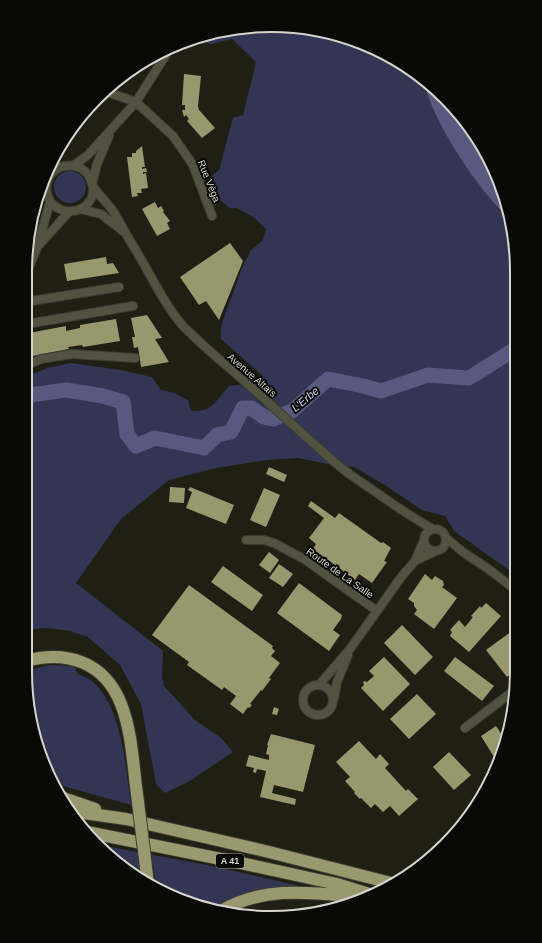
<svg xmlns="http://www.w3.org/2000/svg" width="542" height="943" font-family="Arial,sans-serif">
  <rect width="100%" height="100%" fill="#201f14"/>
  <!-- green -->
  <path fill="#333555" d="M303,27l91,31 29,22 3,12 18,37 24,39 30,41 13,13 4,17 1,336 -62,-44 -9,-15 -23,-6 -34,-23 -34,-20 -21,-2 -35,-7 -31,2 -51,8 -47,12 -48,39 -45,64 87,68 -1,26 2,9 31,34 26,18 12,14 -45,30 -23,11 -9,-9 -15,-80 -21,-39 -32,-28 -18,-6 -24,-3 -21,2v-253l22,-9 24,-5 50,7 31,7 9,13 13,3 14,7 3,11c22,1 24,-10 38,-25l33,-4 1,-6 -42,-37v-13l21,-58 9,-18 12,-10 3,-11 -14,-13 -16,-8h-6l-14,-11 -8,-18 11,-9 14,-52 10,-3 13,-53 -24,-23 -22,5 -6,-2 14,-9z
    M54 187a16 16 0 1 1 32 0a16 16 0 1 1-32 0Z
    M49,665l25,1 4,8c4,2 10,4 14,7 31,27 33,85 39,124l-75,-21 -18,-33 -13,-77 9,-5z
    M100,845l117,22 91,21 -82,15 -12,7h-7l-51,-24 -3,-22 -14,1 2,14 -7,-3z"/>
  <!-- water -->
  <path fill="#575a7e" d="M423,80l22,17 31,38 28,57 7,30c-34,-35 -76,-95 -88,-142z"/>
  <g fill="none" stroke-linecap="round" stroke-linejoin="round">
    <!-- river -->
    <path stroke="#575a7e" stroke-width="15" d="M25,400l5,-5 36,-5 37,6 20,6 4,32 9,12 19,-8 49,10 13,-13 14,-3 12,-24h8l13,9 9,2 19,-8 36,-32 35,7 18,5 47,-16 41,3 46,-29"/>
  </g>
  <!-- building -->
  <path fill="#99976e" d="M184,74l17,2 -3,30 1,4 16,18 -13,10 -15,-17 2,-2 -3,-4 -2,2 -2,-7h3v-5h-3z
    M142,146l3,21h-3v2l4,-1 1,4h-4v2l3,-1 2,15 -7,1 1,4h-5l1,3 -6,1 -5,-40h5v-4h4v-2z
    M155,202l3,6 3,-2 3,5 -1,1 7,9 -3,2 3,6 -13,7 -15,-27z
    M230,243l13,18 -24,59 -13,-19 -7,4 -19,-28z
    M106,257l1,7 6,-1 6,10 -52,8 -3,-17z
    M147,315l15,23 -7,1 14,23 -28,5 -3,-20 -4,1 -2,-11h3l-4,-19z
    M116,319l4,22 -37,6 -1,-2 -14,2 1,2 -36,7 -4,-23 37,-7v5l14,-3v-3z
    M269,467l18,8 -3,7 -18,-8z
    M170,487l15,1 -1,15 -15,-1z
    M190,487l44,18 -8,19 -40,-16 6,-16 -4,-2z
    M264,488l16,7 -14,32 -16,-7z
    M311,501l24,17 4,-5 42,30 2,-1 8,6 -7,13 3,1 -15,21 -13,-9 -4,6 -42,-31 3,-5 -7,-6 15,-20 -16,-12z
    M269,552l10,8 -9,13 -11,-8z
    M279,564l14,10 -10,13 -14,-9z
    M223,566l40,29 -11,16 -41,-29z
    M425,574l7,6 3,-4 8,5 1,4 -2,2 15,11 -23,31 -20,-15 3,-4 -3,-4v-3l-6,-4z
    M299,583l43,32 -1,4 -8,11 7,5 -11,16 -52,-38z
    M189,585l84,61 -1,2 3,3 -4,5 9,7 -11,15 2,1 -9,12 -1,-1 -11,14 2,1 -3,3 -1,-1 -5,7 -13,-10 6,-8 -12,-9 -2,3 -35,-25 2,-3 -37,-27z
    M486,603l15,13 -32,36 -19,-16 2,-4 -2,-2 9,-10 6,7 8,-10 -2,-1 9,-10 1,2z
    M513,607l3,2 -3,4 -3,-2z
    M402,625l31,32 -18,18 -31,-32z
    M516,628v42l-9,7 -21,-27z
    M384,657l26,27 -27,27 -22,-23 3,-3 -1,-3 2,-1 2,1 7,-6 -5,-5z
    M455,657l39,29 -12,15 -38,-30z
    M417,694l19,20 -27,25 -19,-20z
    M274,707l5,2 -2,6 -5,-1z
    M496,726l10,15 -2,10 -10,6 -13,-21z
    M271,734l44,11 -12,47 -29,-7 -2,8 24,6 -1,6 -35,-8 6,-26 -9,-2 -1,4 -3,-1 1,-4 -8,-2 3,-11 20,5v-5l-3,-1 2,-9h-1z
    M359,741l17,18 4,-5 9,10 -4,4 21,23 2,-2 10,10 -19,17 -9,-10 -7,6 -8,-8 -4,4 -10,-10 -1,1 -6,-6 1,-1 -10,-11 5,-4 -14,-15z
    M449,752l22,23 -17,15 -21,-23z"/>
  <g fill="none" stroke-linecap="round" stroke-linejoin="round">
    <defs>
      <path id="minor" d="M107,92l29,10 37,34 20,29 19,51
        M74,165l14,-10 48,-53 31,-49
        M92,184l5,-20 12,-28
        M93,187c0,3 0,7 -1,10 -9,21 -41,18 -45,-4 -6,-30 38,-39 45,-9 3,8 18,21 23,30 8,15 17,30 26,45 13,23 25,47 42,67 7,7 14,13 21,20 18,16 37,32 55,48 26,24 52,48 79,71 14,12 31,22 46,33 16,11 32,22 49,31
        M80,209l21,5 22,17
        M38,246l31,-34
        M25,277l12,-29 13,-46
        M25,302l94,-15
        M25,326l2,-2 106,-18
        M25,366l16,-7 31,-5 63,4
        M424 540a11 11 0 1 1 22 0a11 11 0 1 1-22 0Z
        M446,538l17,14 24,16 29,22
        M246,540h18l10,3 30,16 73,52
        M415,561l21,-10
        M303 700a15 15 0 1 1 30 0a15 15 0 1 1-30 0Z
        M319,685l31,-36 52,-73 13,-15 9,-21
        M334,698l3,-16 11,-27
        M465,728l51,-39"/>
      <path id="highway" d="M25,661c41,-11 79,0 96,43 11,28 12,61 16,90
        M63,798l32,11
        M70,811l56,8 139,32 126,32
        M87,832l149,30 101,22 35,11
        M146,867l2,16
        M221,911c43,-26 93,-18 141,-14"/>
    </defs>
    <!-- minor casing -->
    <use href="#minor" stroke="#3d3c32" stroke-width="10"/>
    <!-- highway casing -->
    <use href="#highway" stroke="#3d3c32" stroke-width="14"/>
    <!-- minor -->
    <use href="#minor" stroke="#525241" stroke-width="8"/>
    <!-- highway -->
    <use href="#highway" stroke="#9a986f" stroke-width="12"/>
    <defs>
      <path id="highway-bridge" d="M137,794l9,73"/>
    </defs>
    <!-- highway-bridge casing -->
    <use href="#highway-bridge" stroke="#3d3c32" stroke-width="14" stroke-linecap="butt"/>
    <!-- highway-bridge -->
    <use href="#highway-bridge" stroke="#9a986f" stroke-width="12"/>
  </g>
  <g text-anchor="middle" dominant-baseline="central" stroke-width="4" stroke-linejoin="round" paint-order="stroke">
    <!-- shield labels -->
    <rect fill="#090905" stroke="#989891" stroke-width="1" x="216" y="854" width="28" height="14" rx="3"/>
    <g font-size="9" font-weight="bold" fill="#d5d5cd">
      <text x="230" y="861">A 41</text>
    </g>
    <!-- street labels -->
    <g font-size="10" fill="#d5d5cd" stroke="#090905">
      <text transform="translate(209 181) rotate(68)">Rue Véga</text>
      <text transform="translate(252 375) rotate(41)">Avenue Altaïs</text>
      <text transform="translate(340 573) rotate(35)">Route de La Salle</text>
    </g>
    <!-- water labels -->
    <g font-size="11" font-style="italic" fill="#cdd1f7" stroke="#090905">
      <text transform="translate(305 399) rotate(-40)">L'Erbe</text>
    </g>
  </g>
  <!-- crop -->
  <path d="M0 0H542V943H0ZM271 32H271A239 239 0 0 1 510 271V672A239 239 0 0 1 271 911H271A239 239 0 0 1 32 672V271A239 239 0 0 1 271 32Z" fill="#090905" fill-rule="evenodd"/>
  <path fill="none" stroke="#d5d5cd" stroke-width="2" d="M271 32H271A239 239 0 0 1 510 271V672A239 239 0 0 1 271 911H271A239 239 0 0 1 32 672V271A239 239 0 0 1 271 32Z"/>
</svg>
